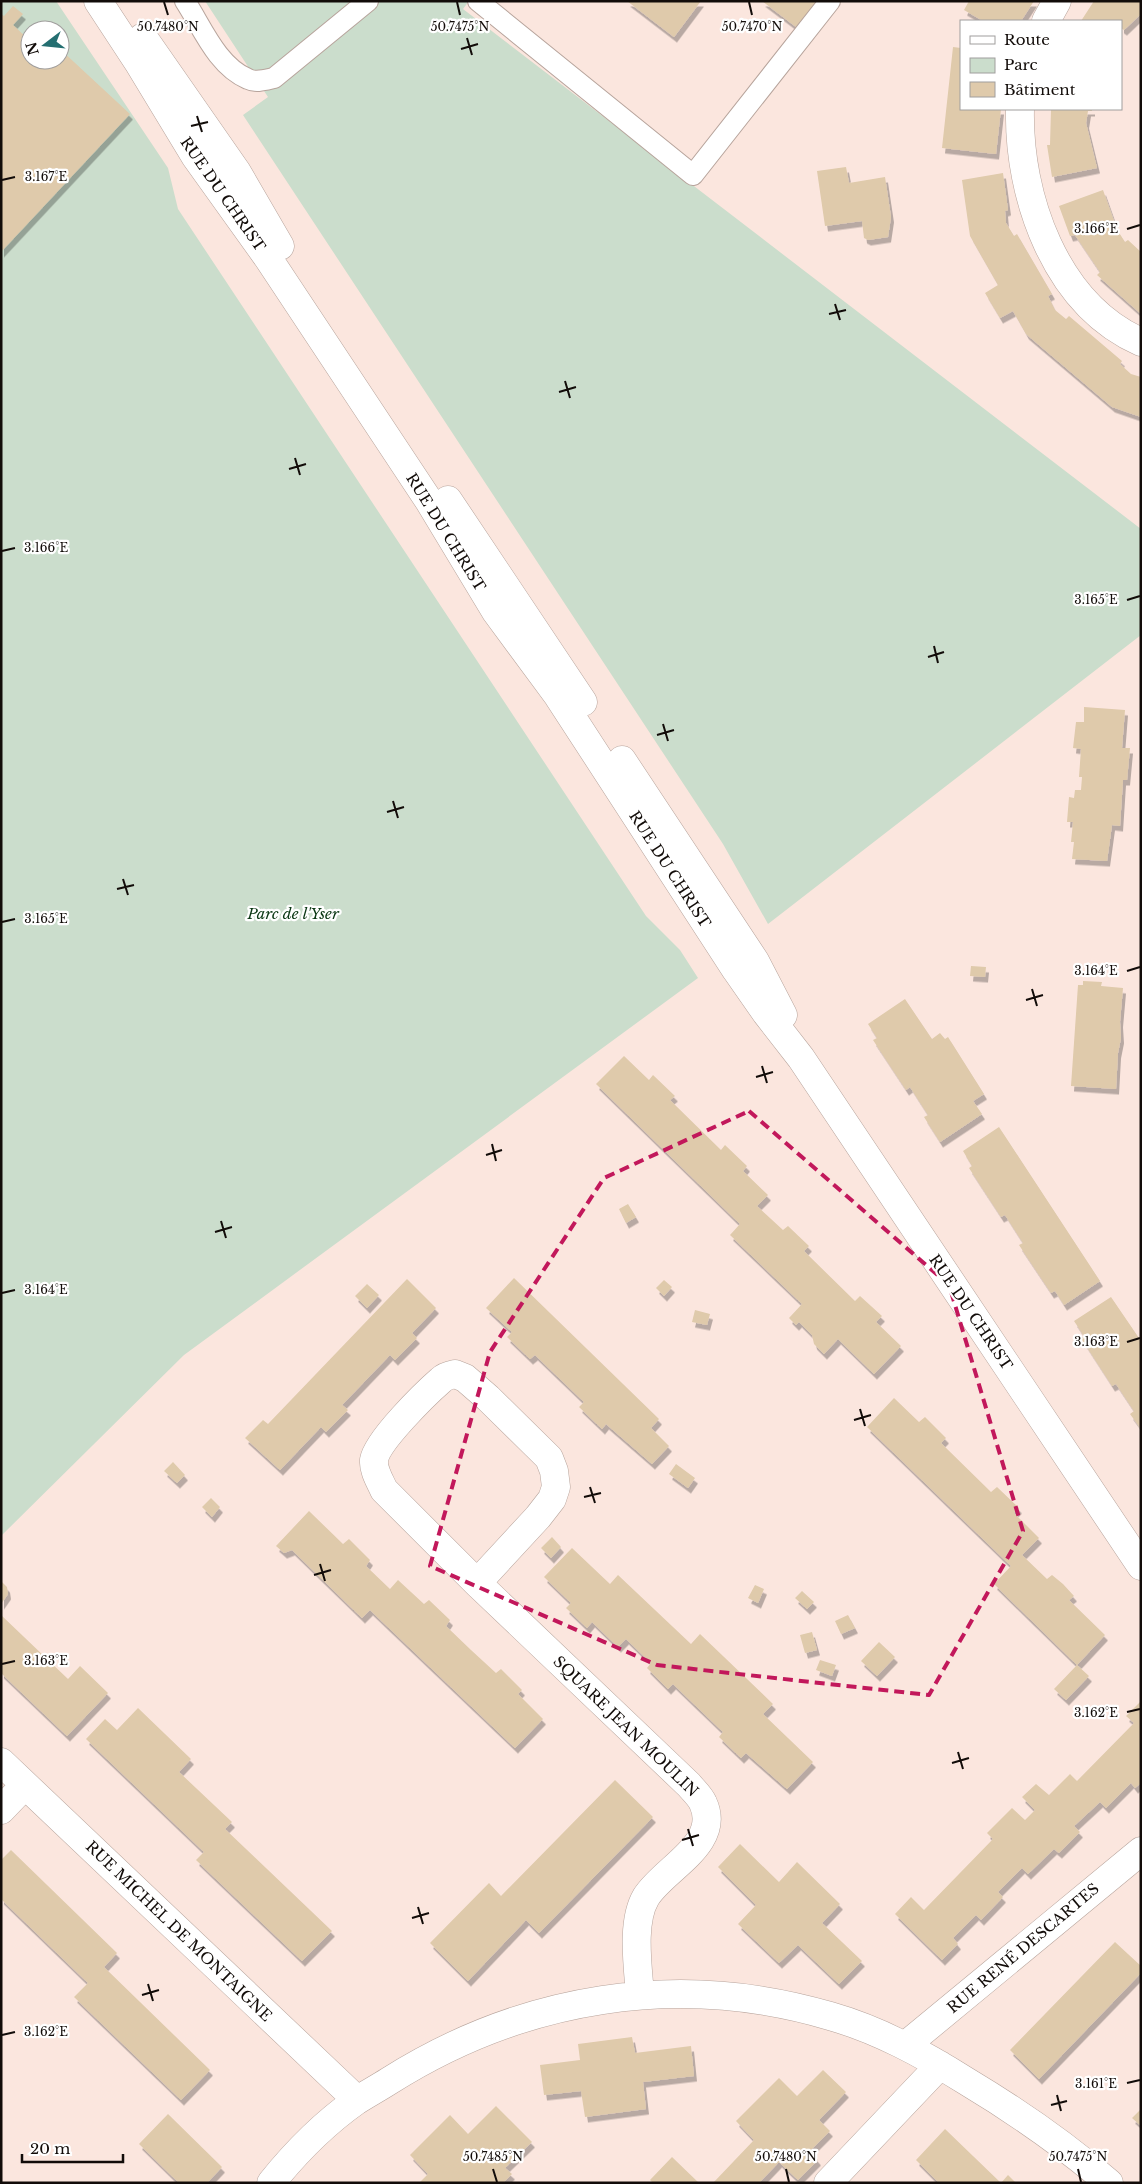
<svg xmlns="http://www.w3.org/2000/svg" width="1142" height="2184" font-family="'Libre Baskerville',serif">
  <defs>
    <filter id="shadow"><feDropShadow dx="3" dy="5.5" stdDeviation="0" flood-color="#0004"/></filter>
  </defs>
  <rect width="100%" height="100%" fill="#fbe6de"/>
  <!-- green -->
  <path fill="#cbddcc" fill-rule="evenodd" d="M1,1h55l112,167 10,41 468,707 34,34 18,28 -514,377 -183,181zM30,30h30v30h-30z
    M205,1h264l-6,8 678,520v106l-373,289 -45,-80 -480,-729 25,-18z"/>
  <!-- building -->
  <path fill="#dfcaab" filter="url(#shadow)" d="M627,1h74l-27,36z
    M762,1h60l-22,29z
    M969,1h65l-13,20h-38l-19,-11z
    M1094,1h47v13l-17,16 -3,-2v-7h-40z
    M13,6l10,8 -10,11 14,13 3,-2v24h30v-11l70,65 -129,138v-238l3,2z
    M953,47l8,1v61h40l-5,45 -54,-6z
    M1051,109h41v2h-4l-2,12 11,45 -45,9 -5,-32h3z
    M846,167l3,16 36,-6 6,40 -3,20 -20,3 -4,-2 -2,-17 -37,5 -8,-55z
    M1003,173l5,37 -3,1 1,12 8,13 3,-2 35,60 -4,2 7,14 11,9 3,-3 53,45 -2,3 11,10 10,3v40l-29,-10 -86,-73 -13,-23 -13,7 -15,-25 13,-8 -28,-49 -8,-56z
    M1103,190l11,31 -2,1 13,20 3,-2 13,12v62l-44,-39 3,-3 -25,-37 -5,1 -11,-30z
    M1084,707l41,3 -3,38h8l-3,32h-4l-3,46 -8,-1 -5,36 -35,-2 2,-17h-3l2,-20h-6l2,-25 5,1 1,-8h6l1,-13h-3l2,-28 -8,-1 3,-26h8z
    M971,966l15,1 -1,10 -15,-1z
    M1083,981l19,1 -1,4 22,2 -3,34 1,16 -3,15 -2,36 -45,-3 7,-101h5z
    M905,999l27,40 8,-6 5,6 3,-2 36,57 -11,7 9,13 -42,28 -16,-25 4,-2 -18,-28 -4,3 -33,-50 4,-2 -9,-14z
    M624,1056l25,24 4,-5 22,21 -5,4 51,50 4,-5 22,21 -4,5 25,24 -11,11 26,24 5,-4 21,20 -5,5 51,50 5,-5 22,20 -6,6 25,24 -27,28 -36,-35 -14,15 -10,-10 -2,-9 -13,-13 -3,3 -7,-7 13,-14 -72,-69 10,-11 -144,-140z
    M999,1127l101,154 -36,24 -9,-14 -4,2 -32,-48 4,-2 -18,-28 -4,2 -32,-49 3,-2 -9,-15z
    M628,1204l8,13 -10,6 -7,-14z
    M514,1278l145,141 -8,9 18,18 -17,18 -46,-40 -4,5 -23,-22 5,-5 -49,-47 -5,4 -23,-22 5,-5 -26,-24z
    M407,1279l29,29 -24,25 5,5 -22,22 -5,-5 -48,50 6,5 -22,22 -5,-5 -41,43 -35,-32 18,-18 5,4z
    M664,1280l8,7 -8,9 -8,-8z
    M367,1284l12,11 -12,13 -12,-12z
    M1111,1297l30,44v88l-11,-15 4,-3 -18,-27 -4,2 -31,-48 3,-2 -10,-15z
    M695,1310l15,4 -3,11 -15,-3z
    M894,1398l25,24 6,-5 21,21 -5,5 50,49 6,-5 22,21 -5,5 25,25 -17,17 25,24 5,-4 11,9 11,12 -5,4 36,35 -28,30 12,11 -23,24 -12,-11 23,-24 -83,-81 17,-18 -144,-139z
    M173,1462l12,13 -8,8 -13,-12z
    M676,1464l19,14 -7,10 -19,-14z
    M211,1498l9,9 -8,10 -10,-10z
    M309,1511l34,33 6,-5 21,21 -4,6 24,23 8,-9 26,24 5,-4 21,20 -4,6 25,24 25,23 5,-4 21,21 -4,4 25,25 -28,29 -145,-138 -8,8 -70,-68 -8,3 -8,-7z
    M552,1537l9,10 -10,11 -10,-10z
    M572,1548l38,36 8,-9 73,69 9,-10 73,70 -10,10 50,48 -26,27 -41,-36 -5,5 -22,-21 4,-5 -50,-48 -5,5 -21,-21 4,-5 -25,-24 -8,8 -26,-25 -5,6 -21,-20 5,-5 -27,-26z
    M1,1581l6,6 1,7 -7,10z
    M755,1585l9,4 -6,14 -10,-5z
    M802,1591l12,11 -7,7 -12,-11z
    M1,1615l67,64 12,-13 28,27 -41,43 -66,-63z
    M848,1615l7,13 -14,6 -6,-13z
    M812,1632l5,18 -12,3 -5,-18z
    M879,1642l16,15 -18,19 -16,-15z
    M820,1660l16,5 -4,11 -16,-6z
    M1141,1701v82l-6,5 -4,-5 -25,25 -6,-6 -26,24 6,6 -21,21 -5,-4 -26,25 -6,-6 -24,24 5,5 -22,23 -5,-5 -23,23 5,6 -16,16 -47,-46 16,-17 13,13 69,-71 -6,-6 25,-25 13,12 10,-10 -13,-13 14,-13 13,11 21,-21 7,7 57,-58 -8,-7z
    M138,1708l53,51 -12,13 53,50 -7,7 107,102 -30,30 -106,-101 8,-8 -118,-113 19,-20 12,11z
    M615,1780l38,37 -114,116 -13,-13 -58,61 -38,-38 59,-60 12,13z
    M740,1844l39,38 18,-20 43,42 -18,19 40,38 -23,23 -41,-39 -19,18 -41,-39 18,-19 -38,-38z
    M11,1850l106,103 -13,14 106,103 -29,30 -107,-103 14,-14 -87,-84v-39z
    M1115,1942l26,24v7l-102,106 -29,-29z
    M632,2037l3,16 56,-7 3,30 -51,6 3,27 -61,8 -4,-26 -37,4 -4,-30 40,-5 -2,-16z
    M823,2070l23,22 -27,28 11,11 -20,20 8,9 -20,20 -19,-18 -20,21h-46l41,-43 -18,-19 43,-43 18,18z
    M496,2106l36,36 -27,26 7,6 -9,9h-84l9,-9 -18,-19 40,-40 18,19z
    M1141,2109v17l-9,-8z
    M168,2114l54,53 -15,16h-28l-40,-39z
    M945,2129l56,54 7,-8 8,8h-77l-23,-23z
    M672,2157l27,26h-46l-3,-3z"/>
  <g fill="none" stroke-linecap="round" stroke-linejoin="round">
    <defs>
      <path id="service" d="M185,1c17,26 32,65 63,78 8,4 17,1 26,-1l94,-77
        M478,1l215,174 137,-174"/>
      <path id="minor" d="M1046,21l11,-20
        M1020,109c-2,87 35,195 121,233
        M477,1583l61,-66 14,-18 4,-12 -2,-16 -5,-13 -61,-60 -23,-20 -10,-4c-5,1 -11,3 -14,6 -16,14 -64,61 -67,80 -1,10 6,21 10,30l93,93 212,202c4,5 11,11 14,18 19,41 -39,65 -57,94 -15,25 -8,70 -6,98
        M1,1762l356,338
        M1,1810l24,-25
        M906,2045l235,-194
        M271,2183c24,-30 54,-60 85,-82 11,-7 22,-13 33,-20 133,-84 288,-110 441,-65 49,14 93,38 136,65 50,30 98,63 143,102
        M828,2183l112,-118"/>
      <path id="tertiary" d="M98,1l40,61 57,94 73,102 161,243 67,111 62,84 178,274 30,43 35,45 340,508
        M143,37l94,135 43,74
        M448,500l135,202
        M622,760l133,201 28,54"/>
    </defs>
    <!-- service casing -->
    <use href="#service" stroke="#b7a49c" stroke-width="22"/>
    <!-- minor casing -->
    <use href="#minor" stroke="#b7a49c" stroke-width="29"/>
    <!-- tertiary casing -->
    <use href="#tertiary" stroke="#b7a49c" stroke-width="29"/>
    <!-- service -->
    <use href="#service" stroke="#fff" stroke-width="20"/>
    <!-- minor -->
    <use href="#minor" stroke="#fff" stroke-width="28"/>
    <!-- tertiary -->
    <use href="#tertiary" stroke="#fff" stroke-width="28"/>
  </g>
  <!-- marked area -->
  <path fill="none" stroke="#c2185b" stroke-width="4" stroke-dasharray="10 6" stroke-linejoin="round" d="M749,1111l200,174 74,246 -94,164 -272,-30 -227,-99 60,-214 114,-174z"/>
  <!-- ticks -->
  <path fill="none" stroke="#120c09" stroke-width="2" d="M164,2l4,13M457,2l3,13M749,2l3,13M467,38l5,17M461,49l17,-5M197,116l5,16M191,126l17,-4M2,180l13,-3M1127,229l13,-4M835,304l5,16M829,314l17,-4M565,381l5,17M559,392l17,-5M295,458l5,17M289,469l17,-5M2,551l13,-3M1127,600l13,-4M934,646l4,17M928,657l16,-5M663,724l5,17M657,735l17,-5M393,801l5,17M387,812l17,-5M123,879l5,16M117,889l17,-4M2,922l13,-3M1127,971l13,-4M1032,989l5,17M1026,1000l17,-5M762,1066l5,17M756,1077l17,-5M492,1144l4,17M486,1155l16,-5M221,1221l5,17M215,1232l17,-5M2,1293l13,-3M1127,1342l13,-4M860,1409l5,17M854,1420l17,-5M590,1487l5,16M584,1497l17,-4M320,1564l5,17M314,1575l17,-5M2,1664l13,-3M1127,1712l13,-3M958,1752l5,17M952,1763l17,-5M688,1829l5,17M682,1840l17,-5M418,1907l5,17M412,1918l17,-5M148,1984l5,17M142,1995l17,-5M2,2035l13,-3M1127,2083l13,-3M1057,2095l4,16M1051,2105l16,-4M493,2169l4,13M786,2169l3,13M1078,2169l3,13"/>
  <g text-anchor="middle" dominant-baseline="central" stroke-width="4.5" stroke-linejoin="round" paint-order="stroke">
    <!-- street labels -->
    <g font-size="15" fill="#120c09" stroke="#fff">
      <text transform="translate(223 194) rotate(55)">RUE DU CHRIST</text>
      <text transform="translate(446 532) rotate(58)">RUE DU CHRIST</text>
      <text transform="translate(670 869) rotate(57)">RUE DU CHRIST</text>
      <text transform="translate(971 1312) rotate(56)">RUE DU CHRIST</text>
      <text transform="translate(626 1726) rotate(44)">SQUARE JEAN MOULIN</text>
      <text transform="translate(179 1931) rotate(44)">RUE MICHEL DE MONTAIGNE</text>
      <text transform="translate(1023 1948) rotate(-40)">RUE RENÉ DESCARTES</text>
    </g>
    <!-- park labels -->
    <g font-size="15" font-style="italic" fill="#0a3713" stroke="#fff">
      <text x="293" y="913">Parc de l'Yser</text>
    </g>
  </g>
  <g font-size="12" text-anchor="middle" fill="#120c09" stroke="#fff" stroke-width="4.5" stroke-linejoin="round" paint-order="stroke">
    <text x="168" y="31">50.7480°N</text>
    <text x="460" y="31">50.7475°N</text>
    <text x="752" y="31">50.7470°N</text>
    <text x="46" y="181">3.167°E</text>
    <text x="1096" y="233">3.166°E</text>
    <text x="46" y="552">3.166°E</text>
    <text x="1096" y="604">3.165°E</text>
    <text x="46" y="923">3.165°E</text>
    <text x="1096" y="975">3.164°E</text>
    <text x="46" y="1294">3.164°E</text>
    <text x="1096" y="1346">3.163°E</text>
    <text x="46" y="1665">3.163°E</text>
    <text x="1096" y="1717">3.162°E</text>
    <text x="46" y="2036">3.162°E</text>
    <text x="1096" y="2088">3.161°E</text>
    <text x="493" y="2161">50.7485°N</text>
    <text x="786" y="2161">50.7480°N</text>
    <text x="1078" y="2161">50.7475°N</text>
  </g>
  <!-- border -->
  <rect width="1142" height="2184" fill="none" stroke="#120c09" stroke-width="5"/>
  <!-- legend -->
  <rect x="960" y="20" width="162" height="90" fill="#ffffff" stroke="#a09e9d"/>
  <rect x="970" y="36" width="25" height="8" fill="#ffffff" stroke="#a09e9d"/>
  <text x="1004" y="45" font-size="15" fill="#120c09">Route</text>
  <rect x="970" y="58" width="25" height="15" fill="#cbddcc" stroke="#a09e9d"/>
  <text x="1004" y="70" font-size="15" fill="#120c09">Parc</text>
  <rect x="970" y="82" width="25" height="15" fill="#dfcaab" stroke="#a09e9d"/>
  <text x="1004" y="95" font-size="15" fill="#120c09">Bâtiment</text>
  <!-- north arrow -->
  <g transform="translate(45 45) rotate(254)"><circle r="24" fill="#ffffff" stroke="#a09e9d"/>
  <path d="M0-4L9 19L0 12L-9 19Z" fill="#246f71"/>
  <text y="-8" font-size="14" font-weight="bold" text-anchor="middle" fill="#120c09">N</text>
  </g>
  <!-- scale -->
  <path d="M22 2154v8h101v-8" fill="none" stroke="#120c09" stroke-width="2.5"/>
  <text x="30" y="2154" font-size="15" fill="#120c09" stroke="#ffffff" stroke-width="4" paint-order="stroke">20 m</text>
</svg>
